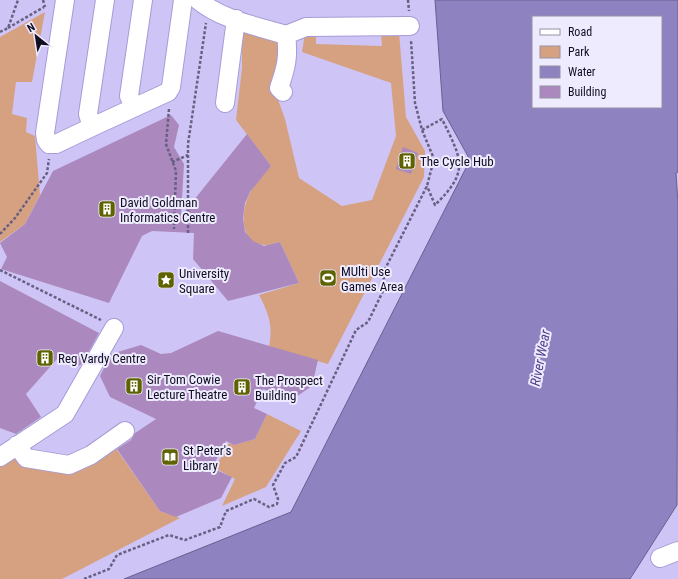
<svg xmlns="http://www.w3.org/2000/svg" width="678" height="579" font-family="'Roboto Condensed',sans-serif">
  <rect width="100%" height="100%" fill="#cec5f6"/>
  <!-- green -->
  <path fill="#d6a180" d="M45,12l-13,70h-16l-4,32 15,4 -1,14 9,4 5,59 -15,29 -25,18v-205z
    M246,26l26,9 11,13 -11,35 13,36 14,59 43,28 30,-6 24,-64 -5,-53 -89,-31 4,-25h10v17l66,2 -1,-12 18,-2 7,85 19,34 -1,26 -96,187 -59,-17c4,-22 0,-33 -10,-52l40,-12 -19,-41c-5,1 -11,4 -15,3 -27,-1 -24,-36 -15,-52 5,-10 14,-19 21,-27l-35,-46 6,-52v-35z
    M267,414l34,17 -35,56 -44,19 13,-27 -20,-11 14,-25 5,2 21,-6z
    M115,447l45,64 20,7 -118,61h-62v-126l69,12z"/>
  <!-- water -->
  <path fill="#8f82c0" stroke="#6a5f91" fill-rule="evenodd" d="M435,0h243v172l-2,1 2,30 -1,302 -47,74h-506l167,-67 179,-352 -27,-49zM533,17h128v90h-128z"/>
  <!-- building -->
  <path fill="#ab89be" d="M171,115l8,10 -5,22 10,17 -3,52 66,-82 24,32 -21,26 -5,11 -2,15 2,14 8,9 11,5 16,-4 19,41 -71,18 -35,-42 1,-26 -42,-2 -10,5 -33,67 -108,-34 6,-12 -7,-14 25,-19 28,-53z
    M403,147l15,6 -7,21 -15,-5z
    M0,281l99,52 -17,31 -6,3 -19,-8 -31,35 15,23 -25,17 -16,-6z
    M218,331l100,29 -6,26 -19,13 -30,-10 -9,19 13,6 -12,25 -21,6 -8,-4 -14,27 20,9 -11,21 -45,19 -16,-6 -43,-62 14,-9 4,-7 21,-14 -46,-22 -10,-21 11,-22 30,-9 20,9 10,-1z"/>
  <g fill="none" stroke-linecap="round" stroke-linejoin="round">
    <defs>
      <path id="minor" d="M65,0l-20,133 1,7 3,4h7l36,-17 -4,-13 17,-114
        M198,0c24,20 59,26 88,35 3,22 0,33 -7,53l4,4
        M286,35l20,-8 104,-1
        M225,103l11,-84
        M134,107l-5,-11 14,-96
        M92,127l76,-35 3,-5 12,-87
        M17,445l9,13 43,7 22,-10 34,-24
        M0,457l65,-43 49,-86
        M660,558l18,-7"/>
    </defs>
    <!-- minor casing -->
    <use href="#minor" stroke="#a79bd6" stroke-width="20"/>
    <!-- path -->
    <path stroke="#676082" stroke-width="2.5" stroke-dasharray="3 2" stroke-linecap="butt" d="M43,0l2,7
      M408,0l1,11
      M8,28l36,-21
      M0,32l8,-4 10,-28
      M169,109l-3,35 10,27 -2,58
      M422,130l20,-11c20,41 28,52 -7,86l-8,-19
      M172,162l16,-7
      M188,233v-89l18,-121
      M0,234l15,-16 32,-45 2,-14
      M0,270l101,50
      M84,579l25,-10 8,-14 52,-20 16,5 35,-13 6,-16 28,-12 15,8 8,-3 1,-5 -5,-14 12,-22 11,-6 60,-127 12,-8 17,-35 -2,-14 44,-87 7,-27 -12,-29 -7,-27 -4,-63"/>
    <!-- minor -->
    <use href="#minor" stroke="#fff" stroke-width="18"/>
  </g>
  <!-- icons -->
  <defs>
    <symbol id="building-square" viewBox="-11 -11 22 22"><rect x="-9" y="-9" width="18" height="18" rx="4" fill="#5e6300" stroke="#eeebfe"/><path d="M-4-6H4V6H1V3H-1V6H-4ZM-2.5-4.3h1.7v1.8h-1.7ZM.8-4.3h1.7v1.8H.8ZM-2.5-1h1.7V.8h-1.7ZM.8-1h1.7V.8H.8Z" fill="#fff"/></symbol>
    <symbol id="stadium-square" viewBox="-11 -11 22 22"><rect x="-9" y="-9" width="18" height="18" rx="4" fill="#5e6300" stroke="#eeebfe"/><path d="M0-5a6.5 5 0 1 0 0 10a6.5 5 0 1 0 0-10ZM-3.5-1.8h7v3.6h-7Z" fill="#fff"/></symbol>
    <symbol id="sight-square" viewBox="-11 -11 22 22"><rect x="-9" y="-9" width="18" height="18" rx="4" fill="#5e6300" stroke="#eeebfe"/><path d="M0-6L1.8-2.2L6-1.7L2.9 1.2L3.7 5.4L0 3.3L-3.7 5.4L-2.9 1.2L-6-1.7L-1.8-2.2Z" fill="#fff"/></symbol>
    <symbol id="library-square" viewBox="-11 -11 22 22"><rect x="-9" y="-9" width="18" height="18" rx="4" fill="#5e6300" stroke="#eeebfe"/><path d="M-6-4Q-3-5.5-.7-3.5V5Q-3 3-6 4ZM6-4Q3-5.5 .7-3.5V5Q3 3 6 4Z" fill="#fff"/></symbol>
  </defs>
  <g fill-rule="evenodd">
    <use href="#building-square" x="397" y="151" width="20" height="20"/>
    <use href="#building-square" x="97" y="199" width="20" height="20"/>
    <use href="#stadium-square" x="318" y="268" width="20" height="20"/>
    <use href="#sight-square" x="156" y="270" width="20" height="20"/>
    <use href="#building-square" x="35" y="348" width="20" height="20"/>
    <use href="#building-square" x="124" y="376" width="20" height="20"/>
    <use href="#building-square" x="232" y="377" width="20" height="20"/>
    <use href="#library-square" x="160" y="447" width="20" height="20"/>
  </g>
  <g text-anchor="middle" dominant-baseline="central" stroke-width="4" stroke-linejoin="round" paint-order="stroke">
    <!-- poi labels -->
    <g font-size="13" fill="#120d22" stroke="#eeebfe" text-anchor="start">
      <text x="420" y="161">The Cycle Hub</text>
      <text x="120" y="202">David Goldman<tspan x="120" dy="15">Informatics Centre</tspan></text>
      <text x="341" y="271">MUlti Use<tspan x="341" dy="15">Games Area</tspan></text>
      <text x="179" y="273">University<tspan x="179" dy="15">Square</tspan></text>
      <text x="58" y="358">Reg Vardy Centre</text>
      <text x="147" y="379">Sir Tom Cowie<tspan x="147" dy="15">Lecture Theatre</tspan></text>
      <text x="255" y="380">The Prospect<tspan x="255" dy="15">Building</tspan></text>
      <text x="183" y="450">St Peter's<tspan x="183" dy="15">Library</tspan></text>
    </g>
    <!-- water labels -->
    <g font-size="14" font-style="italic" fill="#533e8b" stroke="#eeebfe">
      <text transform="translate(540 358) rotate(-79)">River Wear</text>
    </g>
  </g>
  <!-- legend -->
  <rect x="532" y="16" width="130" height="92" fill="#eeebfe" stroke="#9692a6"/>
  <rect x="540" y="29" width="20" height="6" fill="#ffffff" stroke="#9692a6"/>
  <text x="568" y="36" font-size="12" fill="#120d22">Road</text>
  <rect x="540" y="46" width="20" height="12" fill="#d6a180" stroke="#9692a6"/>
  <text x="568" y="56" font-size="12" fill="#120d22">Park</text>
  <rect x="540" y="66" width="20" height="12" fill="#8f82c0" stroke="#9692a6"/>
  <text x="568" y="76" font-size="12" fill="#120d22">Water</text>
  <rect x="540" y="86" width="20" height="12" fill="#ab89be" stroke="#9692a6"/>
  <text x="568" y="96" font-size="12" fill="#120d22">Building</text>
  <!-- north arrow -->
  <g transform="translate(36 36) rotate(330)" stroke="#eeebfe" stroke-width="3" paint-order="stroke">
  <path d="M0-3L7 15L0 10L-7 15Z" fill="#120d22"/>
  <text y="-6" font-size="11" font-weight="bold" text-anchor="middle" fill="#120d22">N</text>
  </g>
</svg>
